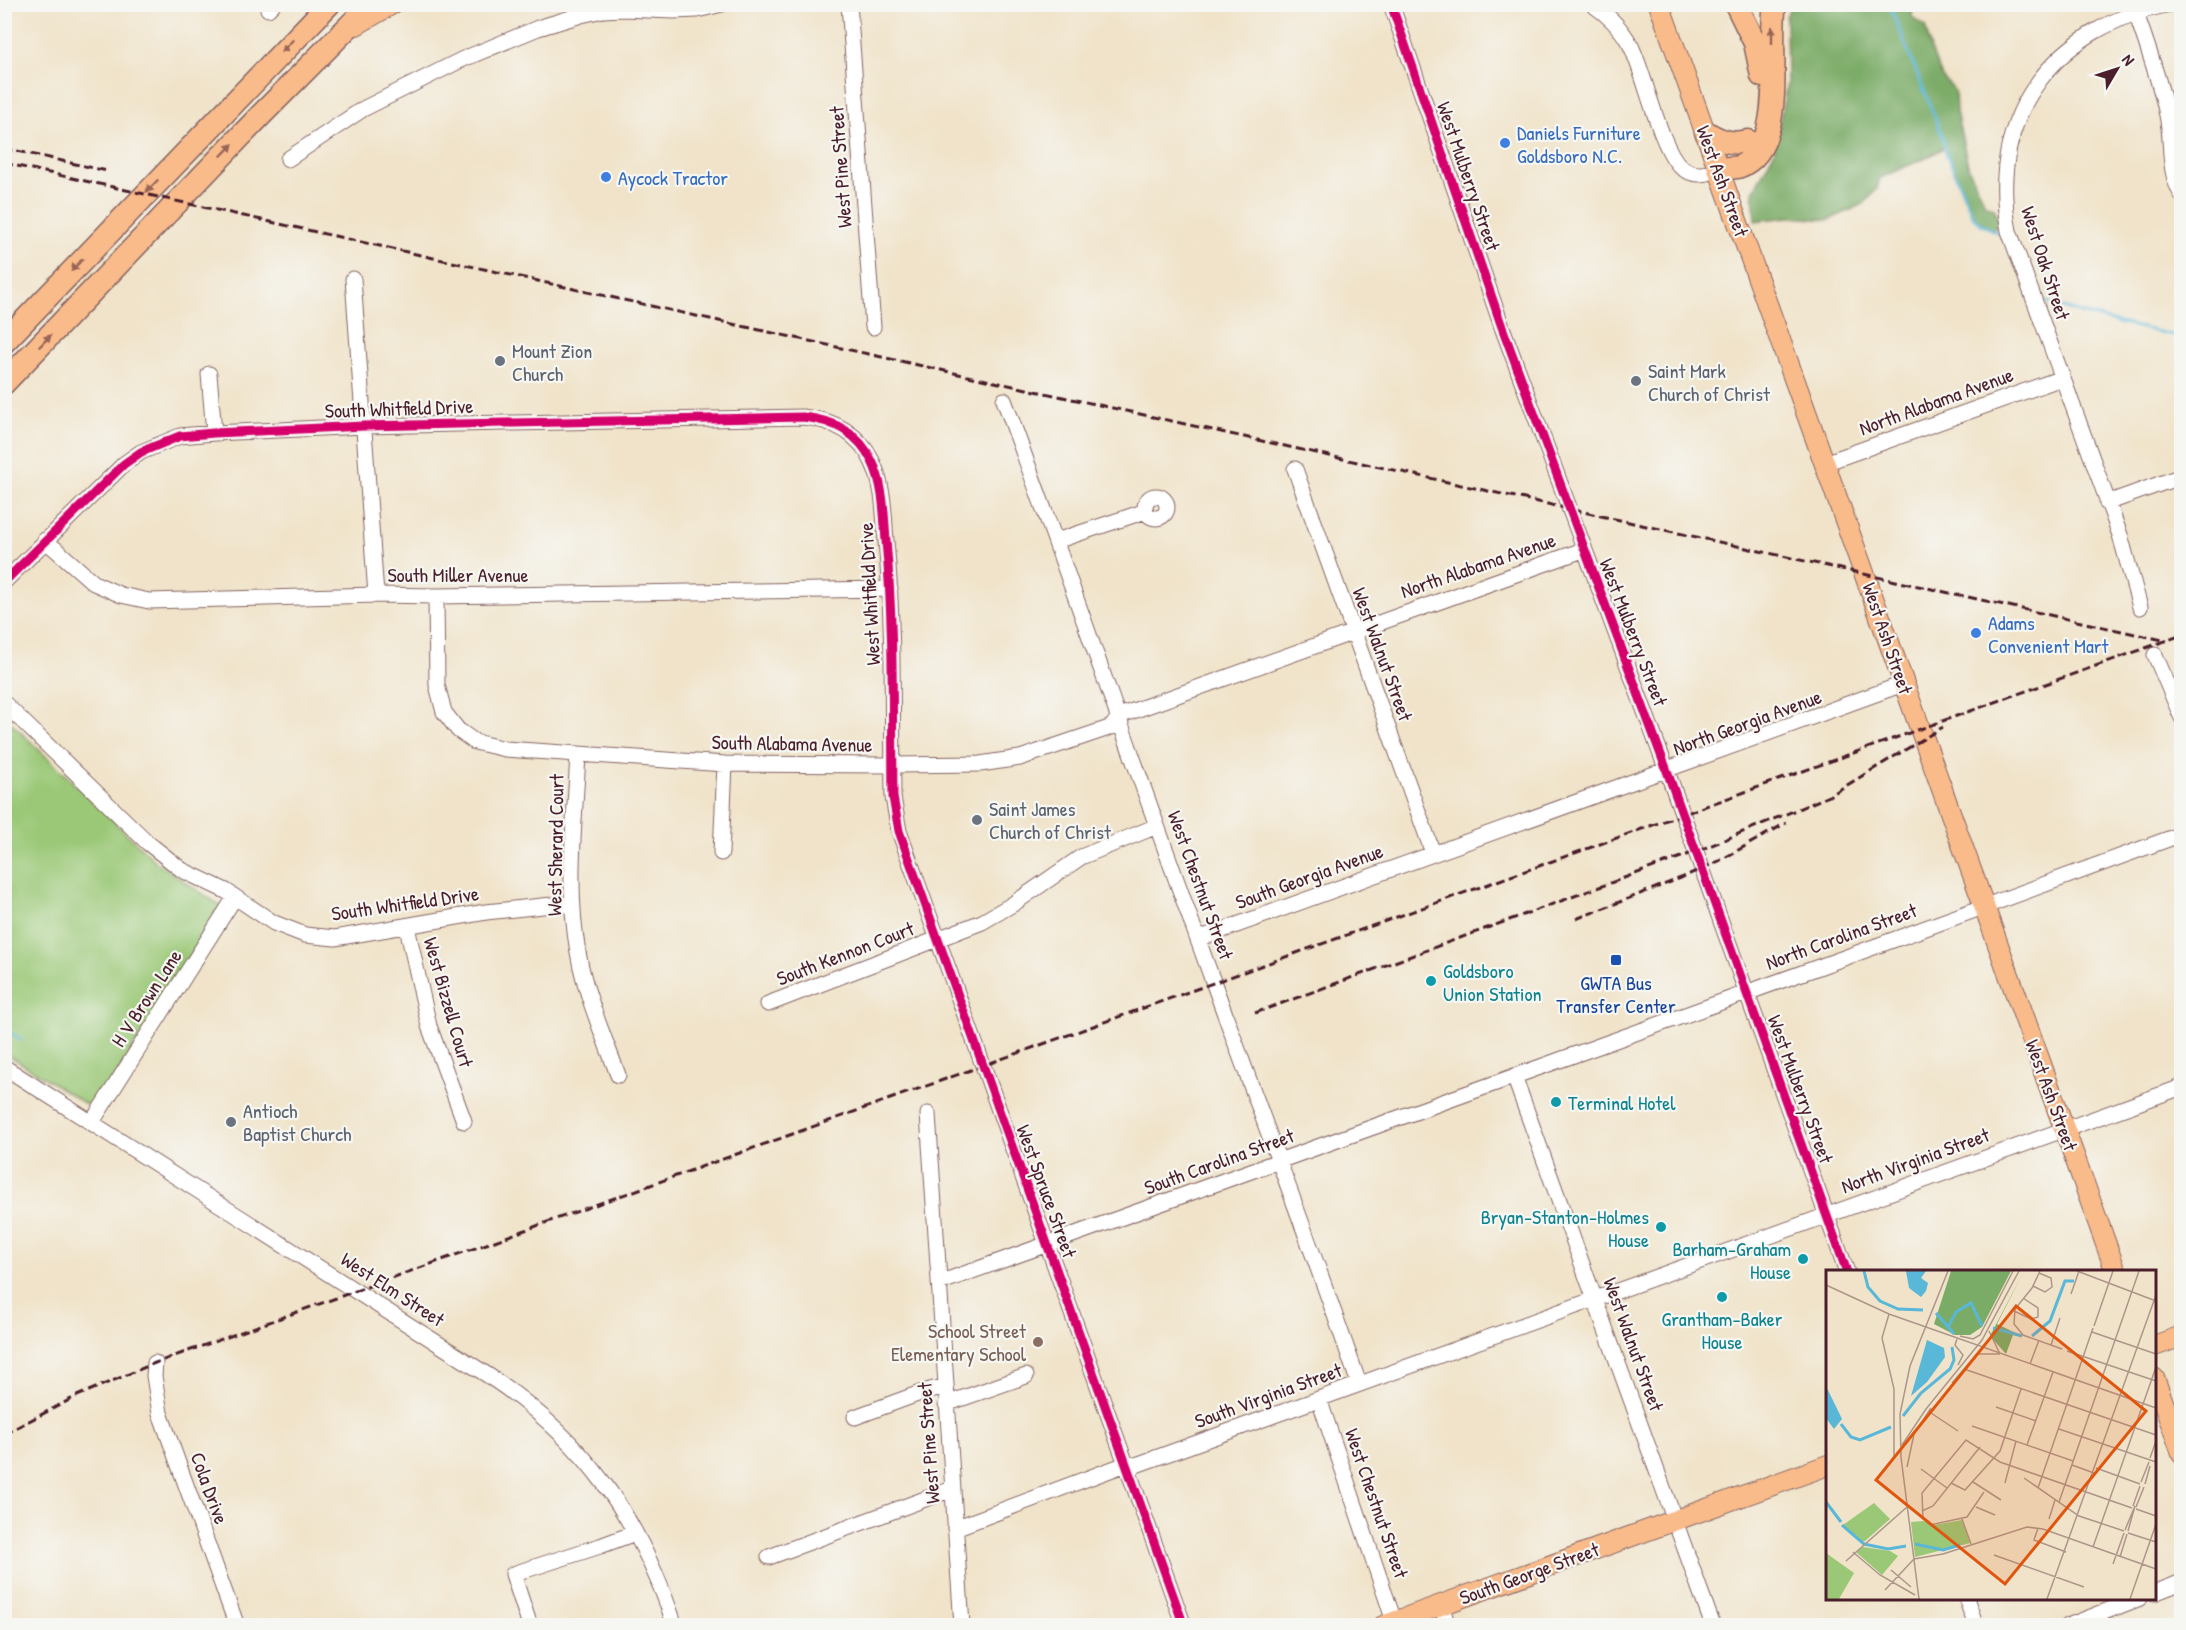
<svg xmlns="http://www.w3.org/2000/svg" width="2186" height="1630" font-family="'Patrick Hand',sans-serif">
  <rect width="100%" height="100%" fill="#f6f6f2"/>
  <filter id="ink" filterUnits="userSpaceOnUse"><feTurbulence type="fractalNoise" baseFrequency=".0167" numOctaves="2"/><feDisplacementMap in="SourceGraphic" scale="12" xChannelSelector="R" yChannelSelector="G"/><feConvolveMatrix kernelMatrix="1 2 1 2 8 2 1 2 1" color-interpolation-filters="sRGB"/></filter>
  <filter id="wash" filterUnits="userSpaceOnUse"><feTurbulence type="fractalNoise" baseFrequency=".008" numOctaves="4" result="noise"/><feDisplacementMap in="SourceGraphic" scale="24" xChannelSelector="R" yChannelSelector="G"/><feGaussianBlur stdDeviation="1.35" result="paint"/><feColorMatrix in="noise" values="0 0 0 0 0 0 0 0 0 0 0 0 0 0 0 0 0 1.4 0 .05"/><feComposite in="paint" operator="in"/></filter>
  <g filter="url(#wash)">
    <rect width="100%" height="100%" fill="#f0e3c9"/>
    <!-- green -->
    <path fill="#9ac876" stroke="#727450" stroke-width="1.5" d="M5,717l152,146 64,43 -126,204 -90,-57z"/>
    <!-- forest -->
    <path fill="#7bac67" stroke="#626649" stroke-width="1.5" d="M1791,5h122l-1,12 13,9 6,24 11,27 13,14 1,21 13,57 16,35 9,4 7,18 -10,3 -10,-5 -8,-8 -29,-69 -14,9 -50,22 -3,11 -15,16 -33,15 -40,-3 -34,4 -2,-29 21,-40 13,-69 -1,-66z"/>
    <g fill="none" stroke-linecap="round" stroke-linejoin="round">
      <!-- stream -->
      <path stroke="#59b7d8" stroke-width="3" d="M1889,4l53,131 3,15 28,66 8,8 17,9
        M2047,302l16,6 56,15 63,14
        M4,1029l18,11"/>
    </g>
  </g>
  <g filter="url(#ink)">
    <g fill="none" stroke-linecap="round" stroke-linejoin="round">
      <defs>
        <path id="minor" d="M849,4l24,323
          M1391,4l111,323 165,444 180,501
          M1592,4c15,10 29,24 38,40 15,29 30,105 51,123 12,10 25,8 38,2
          M268,9l5,-5
          M2136,13c11,33 24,67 31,102 6,27 0,56 15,80
          M288,159l75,-50 98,-49 77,-32 43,-13 22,-5 19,-1 52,2 23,-1 25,-6
          M353,279l23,316
          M209,374l5,59
          M1004,400c72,194 139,390 210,584 48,133 99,266 145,400
          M1825,463l237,-85
          M1295,469l138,384
          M1145 507a11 11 0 1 1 22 0a11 11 0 1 1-22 0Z
          M2107,503l75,-27
          M45,540l49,43 27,12 28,6 227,-6 60,1 454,-7
          M1056,541l90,-30
          M4,582l120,-118 17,-12 39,-16 34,-3 150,-7 439,-9c30,3 55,15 69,44 12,24 12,54 14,80 8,85 6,171 7,256l6,34 285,795
          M436,596l1,89 7,27 14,18 17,12 30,7 220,15 168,1 87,-1 40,-6 92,-31 7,-11 464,-166
          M2140,607l-20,-72 -111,-304c-23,-117 48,-206 162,-227
          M2155,655l27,63
          M4,703l144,140 34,27 44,21 48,32 31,12 30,3 151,-26 85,-9
          M578,754c-3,65 -12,133 0,198 7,42 25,82 40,123
          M721,853l4,-89
          M407,927l22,99 35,95
          M1198,939l705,-255
          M768,1004l214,-82 31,-18 68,-47 76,-31
          M4,1067l485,309c96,64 150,141 186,250
          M1514,1076l199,550
          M928,1114l34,512
          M92,1122l143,-225
          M939,1283l902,-324 341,-125
          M155,1363l-1,13 6,37 77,213
          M1319,1399l75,222
          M946,1404l80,-28
          M855,1417l68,-25 22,-6
          M955,1528l171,-64 10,1 130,-47 916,-331
          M769,1557l183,-68
          M2154,1593l28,-11
          M1966,1598l10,28
          M1441,1605l7,21
          M530,1626l-17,-52 87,-28 35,-13
          M2068,1626l72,-28"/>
        <path id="major" d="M1659,4l457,1268
          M356,25l36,-21
          M2154,1346l28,-10
          M2154,1378l28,75
          M1383,1626l445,-161"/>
        <path id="highway" d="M1736,4l19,39 7,33
          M1706,132c13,9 26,13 42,9
          M1719,169c6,-1 13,-1 19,-2 52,-18 29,-121 37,-163
          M4,342l325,-338
          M4,383l258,-269 109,-110"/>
      </defs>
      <!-- minor casing -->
      <use href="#minor" stroke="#846462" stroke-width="17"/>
      <!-- major casing -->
      <use href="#major" stroke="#846462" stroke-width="22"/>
      <!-- highway casing -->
      <use href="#highway" stroke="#846462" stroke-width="25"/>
      <!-- minor -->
      <use href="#minor" stroke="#fff" stroke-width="15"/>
      <!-- major -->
      <use href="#major" stroke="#fabb8b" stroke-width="20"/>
      <!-- highway -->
      <use href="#highway" stroke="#fabb8b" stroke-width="22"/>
      <!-- rail -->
      <path stroke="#4a1f2b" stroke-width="3" stroke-dasharray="9 4.5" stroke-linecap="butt" d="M4,148l103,23
        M4,163l2163,478
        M1576,919l105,-41 38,-17 67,-38
        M1255,1013l440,-161 134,-56 114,-69
        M4,1434l73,-38 78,-33 2027,-728"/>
      <defs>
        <path id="cycleway" d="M1391,4l111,323 165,444 180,501
          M4,582l120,-118 17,-12 39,-16 34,-3 150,-7 439,-9c30,3 55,15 69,44 12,24 12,54 14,80 8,85 6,171 7,256l6,34 285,795"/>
      </defs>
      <!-- cycleway casing -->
      <use href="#cycleway" stroke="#f6f6f2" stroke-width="13"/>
      <!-- cycleway -->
      <use href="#cycleway" stroke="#d6006c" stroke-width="9"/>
    </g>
    <!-- one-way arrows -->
    <defs><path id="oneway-solid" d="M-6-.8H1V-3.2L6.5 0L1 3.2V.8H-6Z" transform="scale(1.5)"/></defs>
    <g fill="#996556">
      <use href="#oneway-solid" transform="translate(1772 35) rotate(-90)"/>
      <use href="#oneway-solid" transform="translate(287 46) rotate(134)"/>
      <use href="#oneway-solid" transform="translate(227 150) rotate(-46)"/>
      <use href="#oneway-solid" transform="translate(152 186) rotate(134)"/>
      <use href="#oneway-solid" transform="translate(77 265) rotate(133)"/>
      <use href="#oneway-solid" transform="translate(45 341) rotate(-46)"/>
    </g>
  </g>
  <!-- markers -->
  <g fill="#3f7fe0" stroke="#f6f6f2" stroke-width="2">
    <circle cx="1505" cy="143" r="6"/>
    <circle cx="606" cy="177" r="6"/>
    <circle cx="1976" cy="633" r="6"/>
  </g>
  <g fill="#6b7280" stroke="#f6f6f2" stroke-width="2">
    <circle cx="500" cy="361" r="6"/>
    <circle cx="1636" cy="381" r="6"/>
    <circle cx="977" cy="820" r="6"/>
    <circle cx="231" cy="1122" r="6"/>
  </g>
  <rect fill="#1a4fb4" stroke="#f6f6f2" stroke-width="2" x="1610" y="954" width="12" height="12" rx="3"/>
  <g fill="#0f9aa8" stroke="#f6f6f2" stroke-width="2">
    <circle cx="1431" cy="981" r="6"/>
    <circle cx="1556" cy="1102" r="6"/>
    <circle cx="1661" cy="1227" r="6"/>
    <circle cx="1803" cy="1259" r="6"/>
    <circle cx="1722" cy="1297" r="6"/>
  </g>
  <circle fill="#8d6e63" stroke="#f6f6f2" stroke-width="2" cx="1038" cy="1342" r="6"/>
  <g text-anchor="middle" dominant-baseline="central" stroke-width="4.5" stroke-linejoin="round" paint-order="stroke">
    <!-- shop labels -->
    <g font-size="20" fill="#366cbe" stroke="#f6f6f2" text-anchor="start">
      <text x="1517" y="132">Daniels Furniture<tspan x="1517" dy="23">Goldsboro N.C.</tspan></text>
      <text x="618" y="177">Aycock Tractor</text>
      <text x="1988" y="622">Adams<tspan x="1988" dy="23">Convenient Mart</tspan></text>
    </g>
    <!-- street labels -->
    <g font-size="20" fill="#4a1f2b" stroke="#f6f6f2">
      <text transform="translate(840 167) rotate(-94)">West Pine Street</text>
      <text transform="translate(1469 176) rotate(71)">West Mulberry Street</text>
      <text transform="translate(1723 181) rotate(70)">West Ash Street</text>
      <text transform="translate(2046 263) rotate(72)">West Oak Street</text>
      <text transform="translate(1936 401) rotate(-20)">North Alabama Avenue</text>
      <text transform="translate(399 408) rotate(-2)">South Whitfield Drive</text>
      <text transform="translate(1478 565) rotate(-19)">North Alabama Avenue</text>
      <text x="458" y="574">South Miller Avenue</text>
      <text transform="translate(869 594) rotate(-93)">West Whitfield Drive</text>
      <text transform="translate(1634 632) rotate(69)">West Mulberry Street</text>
      <text transform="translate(1888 638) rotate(71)">West Ash Street</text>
      <text transform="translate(1383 654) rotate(70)">West Walnut Street</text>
      <text transform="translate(1747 722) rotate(-20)">North Georgia Avenue</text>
      <text transform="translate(792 743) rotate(1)">South Alabama Avenue</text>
      <text transform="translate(555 845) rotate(-89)">West Sherard Court</text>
      <text transform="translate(1309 876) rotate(-20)">South Georgia Avenue</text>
      <text transform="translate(1201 885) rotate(70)">West Chestnut Street</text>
      <text transform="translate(405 903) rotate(-8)">South Whitfield Drive</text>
      <text transform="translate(1841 936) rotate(-20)">North Carolina Street</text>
      <text transform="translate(845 953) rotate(-21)">South Kennon Court</text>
      <text transform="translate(146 998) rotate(-57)">H V Brown Lane</text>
      <text transform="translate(449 1002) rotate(74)">West Bizzell Court</text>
      <text transform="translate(1801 1089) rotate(70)">West Mulberry Street</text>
      <text transform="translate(2052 1095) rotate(70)">West Ash Street</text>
      <text transform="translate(1915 1160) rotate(-20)">North Virginia Street</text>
      <text transform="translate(1219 1161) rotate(-20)">South Carolina Street</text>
      <text transform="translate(1047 1191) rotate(70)">West Spruce Street</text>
      <text transform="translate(393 1289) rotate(33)">West Elm Street</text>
      <text transform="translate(1634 1344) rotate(70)">West Walnut Street</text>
      <text transform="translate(1268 1395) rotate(-20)">South Virginia Street</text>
      <text transform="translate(928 1443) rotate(-94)">West Pine Street</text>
      <text transform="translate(210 1488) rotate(70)">Cola Drive</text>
      <text transform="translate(1377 1503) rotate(71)">West Chestnut Street</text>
      <text transform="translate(1529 1573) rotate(-20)">South George Street</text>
    </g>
    <!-- worship labels -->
    <g font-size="20" fill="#5b616d" stroke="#f6f6f2" text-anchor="start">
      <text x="512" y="350">Mount Zion<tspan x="512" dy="23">Church</tspan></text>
      <text x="1648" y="370">Saint Mark<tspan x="1648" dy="23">Church of Christ</tspan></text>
      <text x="989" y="808">Saint James<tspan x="989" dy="23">Church of Christ</tspan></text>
      <text x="243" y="1110">Antioch<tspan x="243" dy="23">Baptist Church</tspan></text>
    </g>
    <!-- culture labels -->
    <g font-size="20" fill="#0d838f" stroke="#f6f6f2" text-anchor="start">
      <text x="1443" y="970">Goldsboro<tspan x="1443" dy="23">Union Station</tspan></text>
      <text x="1568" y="1102">Terminal Hotel</text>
      <text x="1649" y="1216" text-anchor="end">Bryan-Stanton-Holmes<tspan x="1649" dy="23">House</tspan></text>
      <text x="1791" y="1248" text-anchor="end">Barham-Graham<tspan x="1791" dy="23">House</tspan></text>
      <text x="1722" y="1318" text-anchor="middle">Grantham-Baker<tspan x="1722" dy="23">House</tspan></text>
    </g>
    <!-- transit labels -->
    <g font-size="20" fill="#164399" stroke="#f6f6f2">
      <text x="1616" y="982">GWTA Bus<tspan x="1616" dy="23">Transfer Center</tspan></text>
    </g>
    <!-- education labels -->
    <g font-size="20" fill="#785e54" stroke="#f6f6f2" text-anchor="end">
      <text x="1026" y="1330">School Street<tspan x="1026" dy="23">Elementary School</tspan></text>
    </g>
  </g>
  <!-- overview -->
  <g transform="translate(1826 1270)">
    <rect width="330" height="330" fill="#f0e3c9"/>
    <path d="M48,233l16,16 -25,22 -5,1 -17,-17zM136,250l8,23 -55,14 -4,-35 12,-1 11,4zM37,277l27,4 8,5 -16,19 -26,-23zM0,283l28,20 -15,26h-13z" fill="#9ac876"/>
    <path d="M125,1h60l-29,56 -12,8h-15l-21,-11zM198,1l-27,53 25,12 -9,-1 -7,19 -16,-18z" fill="#7bac67"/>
    <path d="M80,1h20l-5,7 7,5 -2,8 -5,6 -12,-9zM101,70l17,8 1,9 -18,25 -16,14zM0,116l16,33 -8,10 -8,-11z" fill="#59b7d8"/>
    <path fill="none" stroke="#59b7d8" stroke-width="3" d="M38,1l4,16 12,14 18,8 25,1M110,43l18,21M122,57l8,-15 15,-9 11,23M167,58l29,8M206,66l18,-15 15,-40h9M77,146l18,-23 29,-24 4,-9 -2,-13M15,154l10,13 9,3 31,-13M0,232l15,20M16,255l22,19 24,5 18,-3M89,274l28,6 17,-5"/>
    <path fill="none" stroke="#ae958a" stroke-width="1.5" d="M214,1l-8,17 -17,21 -1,15 9,11 39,14M251,1l79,30M0,15l63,29 267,94M207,16l12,6 7,-5 -1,-9 -12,-5M245,24l8,-23M188,41l17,8 7,-2v-9l-15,-10M63,44l-7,24 12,51v70M268,56l19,-55M163,61l11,23M266,62l64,22M134,66l13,3 7,-4 33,-64M131,69l-2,6 8,10 -5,10M225,75l9,-27M241,81l89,30M204,94l9,-24M138,99l192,66M126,113l25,-29h23M170,137l40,14M100,139l56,-69 37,-69M102,141l30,20M146,156l101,35M233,159l97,33M76,175l24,-36M201,175l26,-73M324,188l6,-17M246,195l22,8M81,197l7,-33 17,-26M270,198l44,16M95,199l26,19M198,208l55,38 45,15M147,212l28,18M315,212l8,-20M125,213l14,7 35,-39 21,-62M179,213l11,-42M319,214l5,-18M212,218l55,-160M158,222l-17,25 -37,8 -7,-6 -1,-26 44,-53 34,22 132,46M233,232l80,-231M307,236l7,-20M150,237l19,8M310,237l8,-20M310,239l20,7M96,241l11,-5 47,-59M136,249l9,25M223,249l6,-19M212,258l-4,12 32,12M299,260l10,-24 -7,25M302,263l28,9M267,277l63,-180M27,282l27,23 35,20M168,285l90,32M294,287l7,-23M20,291l61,-54M287,294l11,-31M65,300l20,17M59,320l29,-31 29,-5 84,-27 16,2 113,40M93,329l-18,-142 -1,-43 10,-48 38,-95M221,329l109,-304M304,329l26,-75"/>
    <path fill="#e0560e" fill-opacity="0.15" stroke="#e0560e" stroke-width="3" d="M190,36l130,105 -141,173 -129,-104z"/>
    <rect width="330" height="330" fill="none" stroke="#4a1f2b" stroke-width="3"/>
  </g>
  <!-- margin -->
  <rect width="2186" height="1630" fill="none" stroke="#f6f6f2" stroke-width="24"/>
  <!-- north arrow -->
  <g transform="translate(2117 69) rotate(51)" stroke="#f6f6f2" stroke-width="4.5" paint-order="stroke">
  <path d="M0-4.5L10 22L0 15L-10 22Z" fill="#4a1f2b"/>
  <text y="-9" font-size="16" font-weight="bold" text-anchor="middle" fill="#4a1f2b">N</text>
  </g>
</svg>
